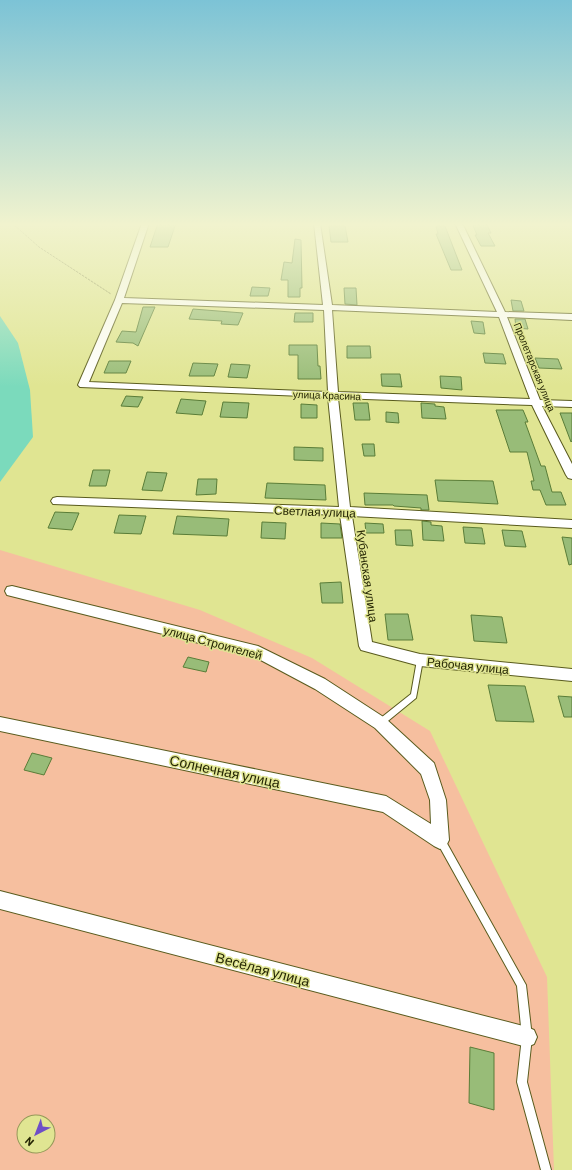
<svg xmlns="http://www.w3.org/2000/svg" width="572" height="1170" font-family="Barlow,sans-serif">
  <rect width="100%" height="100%" fill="#e0e592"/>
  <!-- green -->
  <path fill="#f6bf9f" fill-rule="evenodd" d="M0,550l200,60 112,48 118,73 117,246 7,193h-554zM24,1122h24v24h-24z"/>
  <!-- water -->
  <path fill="#7bdabc" d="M0,316l18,27 12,47 3,47 -33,45z"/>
  <!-- building -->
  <path fill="#98bc78" stroke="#5a7d38" d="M158,223h18l-8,24h-18z
    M472,223h14l5,10h-3l7,13h-14l-6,-11h2z
    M329,226h16l3,16h-17z
    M436,226h9l17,44h-11l-15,-36h2z
    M295,239l6,1 1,48h-2v9h-12v-17h-7l3,-18 8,1z
    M252,287l18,1 -2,8h-18z
    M344,288h12l1,17 -12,-1z
    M511,300l10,1 3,10h-11z
    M143,307h12l-17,39 -5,-3 -17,-1 6,-11 14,1z
    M193,309l50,4 -5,12 -17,-1 1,-3 -33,-2z
    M295,313h18v9h-19z
    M515,319h10l3,10 -12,-1z
    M471,321l12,1 2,12 -11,-1z
    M289,345h28l1,21h2l1,13h-23v-24h-9z
    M347,346h23l1,12h-24z
    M483,353l20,1 3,10 -21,-1z
    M535,358l23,1 4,10 -23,-1z
    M109,361h22l-5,12h-22z
    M193,363l25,1 -4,12h-25z
    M231,364l19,1 -3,13 -19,-1z
    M381,374h19l2,13 -20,-1z
    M440,376l21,1 1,13 -21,-2z
    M126,396l17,1 -5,10 -17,-1z
    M181,399l25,2 -4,14 -26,-2z
    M223,402l26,1 -2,15 -27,-1z
    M353,403h15l2,17h-15z
    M421,403l14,1v2l9,1 2,12 -24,-1z
    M301,404l16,1v13h-16z
    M496,410h27l5,12h-3l16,44h4l7,26h9l5,13h-20l-6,-15h-7l-2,-9h3l-7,-29h-17z
    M386,412l12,1 1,10 -13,-1z
    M560,413h12v28l-1,1z
    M362,444h12l1,12h-11z
    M294,447l29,1v13l-29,-1z
    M93,470h17l-4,16h-17z
    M147,472l20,1 -5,18 -20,-1z
    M198,479h19l-1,15 -20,1z
    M435,480l58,1 5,23 -60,-3z
    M267,483l58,2 1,15 -61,-2z
    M364,493l63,2 2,15h-8v-2l-27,-2 -1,-1h-28z
    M55,512l24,1 -7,17 -24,-2z
    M119,515l27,1 -5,18 -27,-1z
    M177,516l52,3 -2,17 -54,-2z
    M422,521l9,1v3l11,1 2,15 -21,-1z
    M262,522l24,1 -1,16 -24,-1z
    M321,523l19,1 2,14h-21z
    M365,523l18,1 1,9h-18z
    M463,527l19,1 3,16 -20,-1z
    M395,530h16l2,16 -17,-1z
    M502,530l20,1 4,16 -21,-1z
    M562,537l10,1v26l-3,1z
    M341,582l2,21h-21l-2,-20z
    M385,614h23l5,26h-25z
    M471,615l31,2 5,26 -33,-2z
    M188,657l21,5 -3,10 -23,-5z
    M488,685l37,1 9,36 -38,-1z
    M558,696l14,1v20h-8z
    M32,753l20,5 -8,17 -20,-5z
    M470,1047l24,6v57l-25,-7z"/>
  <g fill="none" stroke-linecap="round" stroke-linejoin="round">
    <defs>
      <path id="service" d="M420,657l2,1 1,2 -7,38 -33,27 -3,1 -3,-1 -1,-2 1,-2 34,-27 6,-34 1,-2z
        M441,837l3,1 82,147 6,52 -5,45 24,88h-10l-24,-88 5,-45 -5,-51 -79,-142 -1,-3 1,-3z"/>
      <path id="minor" d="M142,223h7l-25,75 199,7 -9,-82h6l12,82 165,7 -42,-89h7l43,89 67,2v6l-65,-3 33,83 32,1v6l-30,-1 30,58v15l-4,-1 -2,-3 -34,-70 -194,-7 12,109 222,13v8l-220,-12 20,126 48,12 152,15v12l-152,-15 -59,-16 -2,-4 -19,-131 -287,-11 -2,-3 2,-3 4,-1 282,10 -11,-110 -248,-10 -2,-2 37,-85zM122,303l202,7 4,82 -239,-10zM332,310l167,7 31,82 -192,-7z
        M12,586l246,60 67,33 60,39 49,45 12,37 3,40 -3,6 -6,3 -6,-3 -51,-34 -383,-81v-14l386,79 45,28 -1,-24 -9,-26 -46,-46 -60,-39 -60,-32 -248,-62 -2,-4 2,-4z
        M0,891l527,136 7,3 3,7 -3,7 -7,3 -527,-138z"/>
    </defs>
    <!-- service casing -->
    <use href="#service" stroke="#595b1d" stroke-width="2"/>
    <!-- minor casing -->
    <use href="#minor" stroke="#595b1d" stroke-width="2"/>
    <!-- path -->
    <path stroke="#81844a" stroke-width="1" stroke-dasharray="2.5 1" stroke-linecap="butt" d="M12,223l27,24 72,47"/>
    <!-- service -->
    <use href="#service" fill="#fff" fill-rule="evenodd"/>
    <!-- minor -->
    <use href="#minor" fill="#fff" fill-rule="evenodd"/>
  </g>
  <!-- sky -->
  <linearGradient id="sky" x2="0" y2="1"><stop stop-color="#7cc3d6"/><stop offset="0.58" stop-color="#f1f3ce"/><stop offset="1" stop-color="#f1f3ce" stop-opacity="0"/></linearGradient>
  <rect width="572" height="387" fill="url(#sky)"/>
  <g text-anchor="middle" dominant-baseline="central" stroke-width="3" stroke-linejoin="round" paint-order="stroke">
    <!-- far-street labels -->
    <g font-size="10" fill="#252604" stroke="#e0e592">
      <text transform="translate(535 367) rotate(68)">Пролетарская улица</text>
      <text transform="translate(327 395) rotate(2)">улица Красина</text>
    </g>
    <!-- street labels -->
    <g font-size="12" fill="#252604" stroke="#e0e592">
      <text transform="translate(315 511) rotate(2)">Светлая улица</text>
      <text transform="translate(368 576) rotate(82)">Кубанская улица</text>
      <text transform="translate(213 642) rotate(15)">улица Строителей</text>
      <text transform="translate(468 665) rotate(6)">Рабочая улица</text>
    </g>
    <!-- near-street labels -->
    <g font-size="14" fill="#252604" stroke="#e0e592">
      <text transform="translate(225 771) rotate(12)">Солнечная улица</text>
      <text transform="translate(263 969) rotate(15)">Весёлая улица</text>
    </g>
  </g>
  <!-- north arrow -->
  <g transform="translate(36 1134) rotate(222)"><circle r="19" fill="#e0e592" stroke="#959959"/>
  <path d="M0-3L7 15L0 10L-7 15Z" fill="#6e4ec7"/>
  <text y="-6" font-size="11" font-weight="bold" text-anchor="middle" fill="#252604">N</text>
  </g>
</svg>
